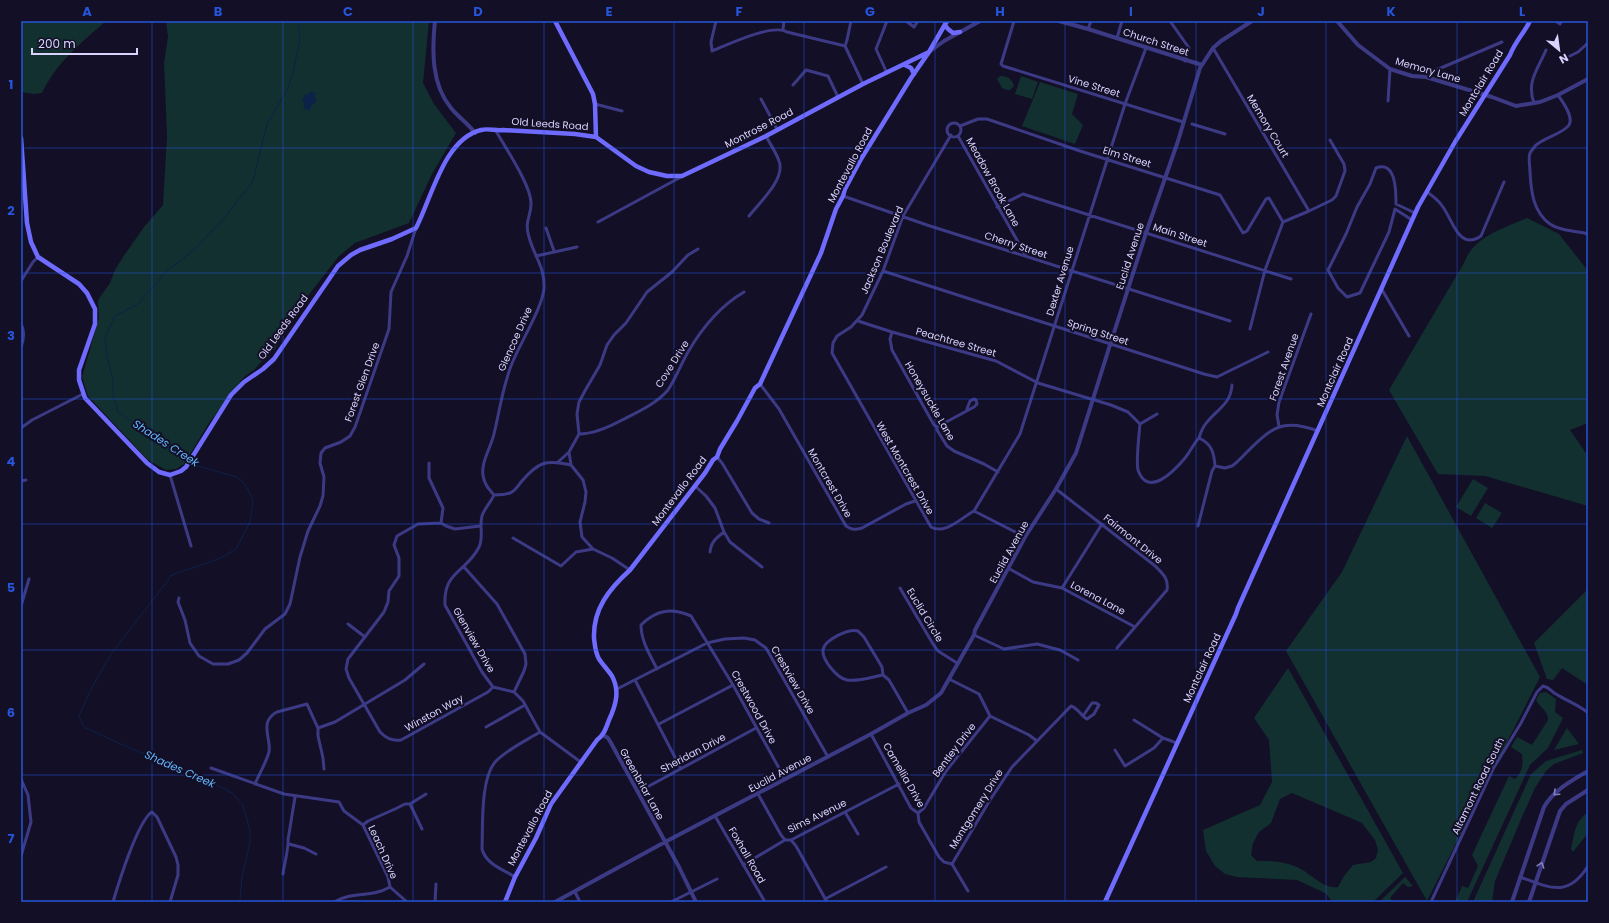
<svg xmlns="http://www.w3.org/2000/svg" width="1609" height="923" font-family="Poppins,sans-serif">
  <rect width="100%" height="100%" fill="#130f26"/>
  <!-- green -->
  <path fill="#12302f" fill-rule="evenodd" d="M21,21h85c-24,21 -50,42 -64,72l-8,1 -13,-2z
    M166,21h263l-6,62 11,21 22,29 -24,41 -23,49 -54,20 -16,13 -39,50 -25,43 -9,7 -11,13 -11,8 -7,9 -28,37 -25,41 -8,5 -10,1 -18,-10 -60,-64 -6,-19 17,-59 -1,-17 2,-4 10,-14 5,-13 8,-13 21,-30 19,-22 4,-69 -3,-73 4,-26z
    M1000,76c8,0 12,3 14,10l-4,4h-3l-5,-2 -5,-9z
    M1021,76l17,6 -6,17 -17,-5z
    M1040,82l38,12 -6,20 11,11 -8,19 -53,-18z
    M1527,218l32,16 29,37v152l-18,7 18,26v50l-103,-30 -47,-2 -49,-84 75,-127c10,-27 38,-34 63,-45z
    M1407,436l133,241 -113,224 -141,-250 56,-79z
    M1473,479l15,9 -17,28 -15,-9z
    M1485,503l17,10 -10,15 -16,-10z
    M1588,589v96l-26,-17 -9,12 -6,-1 -13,-36z
    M1288,668l115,205 -30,29h-40l-8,-9 -28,-13 -60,-3 -12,-3 -10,-8 -9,-15 -3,-21 57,-25 12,-23 -3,-42 -15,-22zM1292,793l70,30 13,17 3,10 -2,8 -5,4 -18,3 -9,11 -6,11c-16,2 -27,-14 -41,-20 -13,-6 -26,-6 -40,-6l-6,-6 2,-12 6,-11 12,-9 9,-24z
    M1546,692l10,7 -1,13 8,6 -15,30 -18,17 -63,137h-12l7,-16 6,2 10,-22 -6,-11 37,-79 6,3c8,-8 8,-14 7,-25l-11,-7 6,-10 15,8 16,-25c0,-10 -8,-12 -12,-20l4,-7z
    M1567,728l12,16 -25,6z
    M1582,750l1,3 -29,11 -8,7 -11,17 -13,29 -27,64 -3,21h-19l58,-128 15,-13z
    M1588,812v21l-15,19 -2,-3c4,-17 3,-26 17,-37z
    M1405,877l8,9 -5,1 -5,-4 -13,15 3,4h-14z"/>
  <!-- water -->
  <path fill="#0c2248" d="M310,91l6,2 -2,5 3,1 -3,6 -2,-1 -3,7 -6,-3 2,-6 -3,-1 3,-7 3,1z"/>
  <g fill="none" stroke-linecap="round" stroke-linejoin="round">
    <!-- stream -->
    <path stroke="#0c2248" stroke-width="1" d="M188,459l-70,-47 -5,-17v-15l-6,-24 -2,-19 10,-21 23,-12 28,-32 30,-24 30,-32 27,-35 14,-57 20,-34 6,-18 7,-32 -2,-19
      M192,462l6,4 39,11 8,7 8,16 -3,22 -14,27 -15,9 -49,17 -61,79 -21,37 -11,25 5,11 41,19 79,32 28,15 11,12 7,25v12l-8,36 -2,21 1,3"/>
    <!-- minor -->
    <path stroke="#3d3a85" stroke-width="3" d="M716,21l-5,21 1,9c15,-6 61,-28 75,-19l58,14
      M887,21l-11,28 11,24
      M906,21l8,6 4,-6
      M1014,21l-13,43 2,2 180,56
      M1170,21l19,27 -4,13
      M1556,21l4,3 2,-3
      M783,29l1,-8
      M1088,29l3,-8
      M1117,38l5,-17
      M845,46l18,38
      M845,46l2,-6 4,-19
      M1213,48l96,163
      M1570,56l8,-4 10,-9
      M1426,77l3,-4 73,-31
      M793,85l13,-15 22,6 10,21
      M1558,95c5,7 16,22 11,30 -6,9 -25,12 -34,21 -1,2 -4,5 -5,7 -2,5 0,13 0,19 1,19 3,40 20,52 12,8 25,6 38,10
      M761,99l16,30
      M1388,101l2,-32
      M1534,103c-8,-21 4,-34 12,-53
      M595,104l27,7
      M947 130a7 7 0 1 1 14 0a7 7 0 1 1-14 0Z
      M1192,124l33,10
      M960,126l18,-7h9l93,32 140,44 23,38 4,-2 19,-32 3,-1 14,24
      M496,131c9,16 36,56 35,73 0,13 -7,17 -2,33 5,19 16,30 15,51 -1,18 -23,54 -31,73 -10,23 -13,48 -19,73 -3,13 -13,28 -11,41 1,9 6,14 11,20 6,0 11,0 16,-2 5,-2 8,-7 11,-11 17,-20 25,-23 50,-17
      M951,135l-48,81 -20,55 -21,44 -11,12 -14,9 -4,7 -1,10 99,174c14,8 30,-9 43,-16l51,26
      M958,136l68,120
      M1427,192c6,4 12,9 16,15 10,14 16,44 38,29l23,-54
      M843,196l87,30 300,95
      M997,207l26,-13 268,85
      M749,216c10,-13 37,-37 30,-55 -3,-9 -9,-17 -13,-25
      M1412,220l-17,-11 -6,23 -29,61 -13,4 -9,-9 -10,-18 18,-36 11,-27 13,-23 6,-16c20,-8 20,23 20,36l19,9
      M598,222l83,-45
      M546,228l8,23
      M536,256l41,-9
      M883,271l321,103 13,3 51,-25
      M21,281l12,-19 5,-5
      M1381,288l28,48
      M858,321l34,11 104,29 42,22 73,22 17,7 12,12c-1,10 -4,38 -2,46 10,29 37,0 47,-12 6,-7 8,-14 14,-20
      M21,324c4,7 3,15 0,23
      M1250,329l15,-59 18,-48 26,-11 23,-11 4,-4 9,-25 -1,-7 -14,-24
      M892,332l-2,7 2,11 42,75 3,2v3l10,16 7,5 30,13 14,8
      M760,384l19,25 67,117c6,4 9,4 16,2l44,-24 9,-3
      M1140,424l17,-10
      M1279,426l-2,-11 2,-13 32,-88
      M937,427l37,-20 3,-3 -1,-4 -2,-1 -4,2 -3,8
      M21,428l11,-8 51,-26
      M579,434c15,0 30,-7 43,-14 16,-8 34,-16 46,-30 8,-12 13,-26 20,-38 14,-24 32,-46 56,-60
      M1199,438c2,-7 4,-12 9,-17 10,-12 23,-18 24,-36
      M569,452l2,13 12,15 3,12 -1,10 -5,20 2,15 11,12 19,9 18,12
      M717,457l5,6 30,50 7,6 10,4
      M558,462l11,-10 10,-18 -2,-20 2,-12 7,-13 14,-24 7,-20 7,-10 12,-12 21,-31 25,-20 16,-17 10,-6
      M429,463v15l14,30 -2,15
      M1215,466l10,2 7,-2c6,-4 10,-9 15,-14 25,-25 36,-34 71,-21
      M170,475l21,71
      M21,481l5,-1
      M695,486l11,10 9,12 9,24 6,10 32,25
      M1056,489l98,76c8,8 15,13 13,25l-50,58
      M494,495c-3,7 -10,14 -12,21 -3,10 2,21 -3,31 -12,25 -36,24 -34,58l37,67 11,15 21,5 9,9 17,31 42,31
      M974,511l46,-77 105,-330 21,-56
      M480,526l-25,3 -9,-3 -5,-3 -23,1 -21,12 -3,9 5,13v18l-10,15 -1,11 -4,10 -36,47 -2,10 3,9 31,54c6,6 11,9 21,8l87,-48 5,-5
      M1198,526l14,-55 3,-5c-1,-13 -3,-22 -16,-28
      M513,538l48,28 15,-14 17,-3
      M710,552c1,-10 6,-14 14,-20
      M464,567l33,37 28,50 1,10 -2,7 -10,21
      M1008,568l25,14 29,6 73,39
      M900,588l33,56 5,7 19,12
      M1062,588l40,-64
      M179,598l-1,4 7,18 5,23 9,13 14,8h15l11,-4 8,-7 18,-24 20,-15 5,-10 10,-47 8,-26 12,-25 3,-10 1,-19 -4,-14 1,-10 4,-5 16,-6 9,-6 5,-9 34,-98 2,-37 16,-36 9,-28
      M21,606l8,-27
      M348,624l17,13
      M974,635l30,14 33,-5 23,6 18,10
      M657,669c-7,-14 -16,-28 -16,-44 16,-16 31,-17 50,-9l42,69 52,94
      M883,675c-11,2 -25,7 -36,5 -10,-2 -25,-20 -24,-30 1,-10 26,-22 35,-19l6,6 18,30 1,8 6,5 19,33
      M949,679l30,15 11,22 39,19 8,6
      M635,680l46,89
      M617,689l90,-46 18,-4 19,-1 11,2 11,8 62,109
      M1134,720l29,18
      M659,724l74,-39
      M486,727l39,-22
      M318,728l17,-6 70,-42 19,-16
      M871,734l40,74 7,5 1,9 20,35 5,5 8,2 16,27
      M1115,750l10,16 29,-18 9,-10 14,5
      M211,768l73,26 55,8 5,9 19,14 25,52 2,10 17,15
      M21,779l7,16 3,27 -10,34
      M255,784c4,-10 11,-21 14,-32 2,-10 -5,-22 -1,-31 2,-4 5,-7 9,-9l30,-8 11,24v8l5,22 1,11
      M638,792l118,-64
      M758,794l23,41 4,5
      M410,804l12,25
      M845,812l13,22
      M918,813l6,-5 22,-37 44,-55
      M715,816l50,86
      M363,825l5,-4 27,-12 10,-5h5l16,-10
      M791,840l5,6 31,56
      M289,844l15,4 12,6
      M952,864l38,-64 22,-33 59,-61c7,2 10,10 16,13l7,-5 5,-9 -3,-2h-4l-9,13
      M743,865l42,-25h6l108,-56
      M283,874c1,-8 6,-28 5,-34l7,-43
      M515,877c-13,-8 -29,-13 -33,-28 1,-23 -2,-71 14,-88 12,-12 29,-20 44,-29
      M1520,877c30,11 48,21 68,-11
      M575,892l5,10
      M825,899l61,-32
      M113,902c5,-17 25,-82 39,-90l5,5 19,40 2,8v10l-8,27
      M334,902c19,-11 37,-4 56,-15
      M435,902l1,-18
      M671,902l46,-23
      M1431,902l62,-133 28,-46 16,-31 6,-6c8,2 7,5 13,8 11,7 23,11 32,19"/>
    <!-- tertiary -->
    <path stroke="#3d3a85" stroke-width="4" d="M435,21c-3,29 -4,63 16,87 7,9 17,15 24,25
      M1059,21l29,8 114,36
      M1337,21l21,24 32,24 22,7 14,1 66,20 24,9 24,-4 18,-7 30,-16
      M929,52l15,-11 36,-20
      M603,735l5,3 3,5 68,124 17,35
      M555,902l110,-60 206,-108 37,-21 18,-8 15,-12 33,-58 1,-5 50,-93 31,-48 20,-36 34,-108 36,-112 32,-92 22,-73 13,-20 8,-7 31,-20
      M1512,902l32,-95c10,-17 27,-26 44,-36
      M1529,902l31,-91 6,-7 22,-14"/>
    <!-- secondary -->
    <path stroke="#6f6bff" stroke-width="4.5" d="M555,21l38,73 2,10 1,33
      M945,25l3,4 5,4 7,-1
      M905,65l6,3 3,6
      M21,138l6,85 4,19 7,15 41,27 8,9 8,16v15l-16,46v10l6,18 62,65 12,9 11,3 11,-4 5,-4 45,-72 13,-13 19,-13 11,-10 64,-93 13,-11 9,-5 32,-11 24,-11c16,-31 28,-89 65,-98 7,-2 15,1 22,0l72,4 21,3 40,29 13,6 18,4h15l84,-40 97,-52 66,-32
      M505,902l10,-25 21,-39 15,-34 46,-64c7,-5 9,-12 12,-20 7,-15 11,-29 3,-44 -4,-6 -9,-11 -13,-17 -4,-7 -4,-13 -5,-21 -1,-29 15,-49 36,-68l75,-97 8,-13 4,-3 3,-8 17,-28 18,-33 5,-4 61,-131 15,-44 7,-13 2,-7 16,-30 50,-81 18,-26 18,-31
      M1105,902l131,-288 2,-6 180,-401 37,-65 55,-87c5,-13 14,-22 20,-34"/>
  </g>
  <!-- one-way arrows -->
  <defs><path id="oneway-chevron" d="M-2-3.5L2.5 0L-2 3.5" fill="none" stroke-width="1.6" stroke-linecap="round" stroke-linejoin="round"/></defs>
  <g stroke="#837fbc">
    <use href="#oneway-chevron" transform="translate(1556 793) rotate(137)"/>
    <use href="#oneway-chevron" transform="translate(1541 865) rotate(-72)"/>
  </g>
  <!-- grid -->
  <path fill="none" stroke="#2655da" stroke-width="1" stroke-opacity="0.55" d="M152,21v881M283,21v881M413,21v881M544,21v881M674,21v881M804,21v881M935,21v881M1065,21v881M1196,21v881M1326,21v881M1457,21v881M21,148h1567M21,273h1567M21,399h1567M21,524h1567M21,650h1567M21,775h1567"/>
  <g text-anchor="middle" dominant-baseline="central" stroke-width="4" stroke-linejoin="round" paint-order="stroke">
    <!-- street labels -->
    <g font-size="10" fill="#d9d4ff" stroke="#130f26">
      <text transform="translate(1156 42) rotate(18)">Church Street</text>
      <text transform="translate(1428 70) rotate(16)">Memory Lane</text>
      <text transform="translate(1481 83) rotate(-59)">Montclair Road</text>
      <text transform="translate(1094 86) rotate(17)">Vine Street</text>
      <text transform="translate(550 124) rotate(4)">Old Leeds Road</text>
      <text transform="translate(1268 126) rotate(59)">Memory Court</text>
      <text transform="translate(759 128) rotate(-27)">Montrose Road</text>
      <text transform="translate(1127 157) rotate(17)">Elm Street</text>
      <text transform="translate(850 165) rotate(-62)">Montevallo Road</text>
      <text transform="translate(993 182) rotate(61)">Meadow Brook Lane</text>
      <text transform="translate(1180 235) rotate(18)">Main Street</text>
      <text transform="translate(1016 245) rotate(18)">Cherry Street</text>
      <text transform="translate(882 250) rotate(-67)">Jackson Boulevard</text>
      <text transform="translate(1130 256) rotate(-72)">Euclid Avenue</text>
      <text transform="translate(1060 281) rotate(-73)">Dexter Avenue</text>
      <text transform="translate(283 327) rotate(-54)">Old Leeds Road</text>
      <text transform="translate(1098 332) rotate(18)">Spring Street</text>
      <text transform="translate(515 339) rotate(-66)">Glencoe Drive</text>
      <text transform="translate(956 342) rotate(16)">Peachtree Street</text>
      <text transform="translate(672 364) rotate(-58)">Cove Drive</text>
      <text transform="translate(1284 367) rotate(-71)">Forest Avenue</text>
      <text transform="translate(1335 372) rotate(-66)">Montclair Road</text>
      <text transform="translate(362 382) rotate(-70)">Forest Glen Drive</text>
      <text transform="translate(930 401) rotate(60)">Honeysuckle Lane</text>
      <text transform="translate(905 468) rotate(60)">West Montcrest Drive</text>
      <text transform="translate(830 483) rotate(60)">Montcrest Drive</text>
      <text transform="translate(679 491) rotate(-53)">Montevallo Road</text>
      <text transform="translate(1133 539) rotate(39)">Fairmont Drive</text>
      <text transform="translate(1009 552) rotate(-61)">Euclid Avenue</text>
      <text transform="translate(1098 598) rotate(28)">Lorena Lane</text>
      <text transform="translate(925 615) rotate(59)">Euclid Circle</text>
      <text transform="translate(474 640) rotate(60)">Glenview Drive</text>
      <text transform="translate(1202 668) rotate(-65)">Montclair Road</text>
      <text transform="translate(793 680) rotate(60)">Crestview Drive</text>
      <text transform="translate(754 707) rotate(61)">Crestwood Drive</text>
      <text transform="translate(434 713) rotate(-29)">Winston Way</text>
      <text transform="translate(954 750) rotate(-53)">Bentley Drive</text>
      <text transform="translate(693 753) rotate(-28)">Sheridan Drive</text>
      <text transform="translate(780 773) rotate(-28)">Euclid Avenue</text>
      <text transform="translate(904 775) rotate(60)">Camellia Drive</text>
      <text transform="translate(642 784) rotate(61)">Greenbriar Lane</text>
      <text transform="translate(1478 786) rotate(-64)">Altamont Road South</text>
      <text transform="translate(976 809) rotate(-58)">Montgomery Drive</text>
      <text transform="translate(817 816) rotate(-26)">Sims Avenue</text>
      <text transform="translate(530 828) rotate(-62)">Montevallo Road</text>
      <text transform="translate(383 852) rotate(66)">Leach Drive</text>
      <text transform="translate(747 855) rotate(60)">Foxhall Road</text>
    </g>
    <!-- water labels -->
    <g font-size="11" font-style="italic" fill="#62b6ff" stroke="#130f26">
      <text transform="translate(166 443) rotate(33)">Shades Creek</text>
      <text transform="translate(180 769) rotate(24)">Shades Creek</text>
    </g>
  </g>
  <!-- border -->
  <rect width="1609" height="923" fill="none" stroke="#130f26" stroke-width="44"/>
  <!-- north arrow -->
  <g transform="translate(1559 50) rotate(151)" stroke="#130f26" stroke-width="3" paint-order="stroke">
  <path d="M0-3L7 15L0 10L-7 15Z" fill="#d9d4ff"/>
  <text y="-6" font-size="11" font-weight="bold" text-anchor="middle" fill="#d9d4ff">N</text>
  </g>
  <!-- scale -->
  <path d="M32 48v6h105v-6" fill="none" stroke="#d9d4ff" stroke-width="2"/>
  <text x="38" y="48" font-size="12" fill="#d9d4ff" stroke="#130f26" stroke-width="3" paint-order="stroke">200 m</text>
  <rect x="22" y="22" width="1565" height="879" fill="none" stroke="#2655da" stroke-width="1.5"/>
  <g font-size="13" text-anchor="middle" font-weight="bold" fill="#2655da">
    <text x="87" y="16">A</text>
    <text x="218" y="16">B</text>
    <text x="348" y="16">C</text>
    <text x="478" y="16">D</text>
    <text x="609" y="16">E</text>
    <text x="739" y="16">F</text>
    <text x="870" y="16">G</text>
    <text x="1000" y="16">H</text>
    <text x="1131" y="16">I</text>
    <text x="1261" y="16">J</text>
    <text x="1391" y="16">K</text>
    <text x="1522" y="16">L</text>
    <text x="11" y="89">1</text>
    <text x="11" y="215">2</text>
    <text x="11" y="340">3</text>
    <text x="11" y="466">4</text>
    <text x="11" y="592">5</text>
    <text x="11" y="717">6</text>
    <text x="11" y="843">7</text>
  </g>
</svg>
